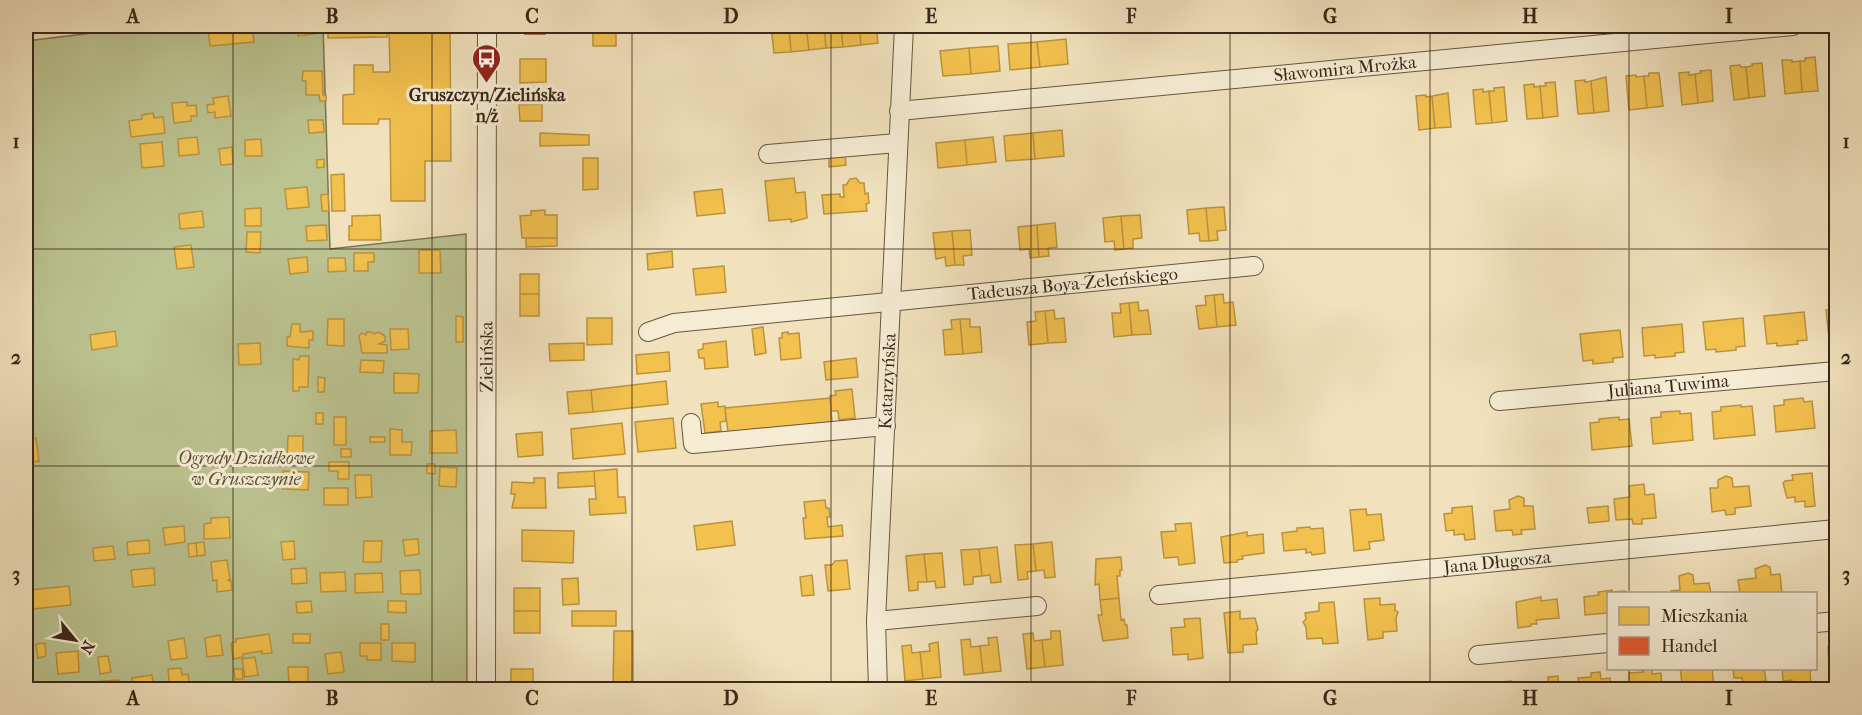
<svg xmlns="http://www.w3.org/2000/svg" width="1862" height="715" font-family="'IM FELL French Canon',serif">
  <rect width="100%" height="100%" fill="#f1e2bd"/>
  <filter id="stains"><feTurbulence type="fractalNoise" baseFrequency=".00333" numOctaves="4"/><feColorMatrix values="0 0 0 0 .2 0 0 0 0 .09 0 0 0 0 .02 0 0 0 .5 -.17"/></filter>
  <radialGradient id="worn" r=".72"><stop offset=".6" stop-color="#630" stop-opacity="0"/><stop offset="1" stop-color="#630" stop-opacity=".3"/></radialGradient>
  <!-- green -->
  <path fill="#bbc390" stroke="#7a7554" stroke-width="1.5" d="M151,26h172l7,223 136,-15 1,455h5h-446v-648z"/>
  <!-- homes -->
  <path fill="#f2c14e" stroke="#ba933e" stroke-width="1.5" d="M233,26h19l2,16 -44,4 -2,-18z
    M296,26h22l1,7 -21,3z
    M328,26h59v11l-59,1z
    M389,26h61l1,135h-26v40h-34l-1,-82h-11l-1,5h-35v-29l11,-1v-29h19v7h17z
    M593,26h23v20h-23z
    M771,26h18l2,26 -17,1z
    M789,26h17l3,24 -18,2z
    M806,26h18l2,22 -17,2z
    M824,26h17l2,21 -17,1z
    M841,26h18l2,19 -18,2z
    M859,26h17l2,17 -17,2z
    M1413,26h18v1l-17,4z
    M1066,39l2,25 -28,3 -3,-25z
    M1037,42l3,25 -30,3 -2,-26z
    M998,46l2,25 -29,3 -2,-26z
    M969,48l2,26 -28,2 -3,-25z
    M1815,57l3,34 -16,1 -2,-31h5v-3z
    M520,59h26v23l-26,1z
    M1782,60h10v2l8,-1 2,31 -17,2z
    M1762,63l3,33 -16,2 -3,-31 6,-1v-2z
    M1740,65l1,2h5l3,31 -15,2 -4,-34z
    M1711,70l2,31 -15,2 -3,-29 6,-1 -1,-2z
    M303,71h19l1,24h3v6h-6l-1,-6h-13v-14h-4z
    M1689,72v3l6,-1 3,29 -16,2 -3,-32z
    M1649,73h10l4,33 -16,2 -3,-32h5z
    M1636,75v2l8,-1 3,32 -18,2 -3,-34z
    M1606,77l3,34 -15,2 -3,-32z
    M1585,80v2l6,-1 3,32 -16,1 -3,-33z
    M1555,82l3,34 -15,2 -3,-32h6l-1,-3z
    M1534,84v3l6,-1 3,32 -16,1 -3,-34z
    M1504,87l3,34 -15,2 -3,-32h5v-3z
    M1483,89v3l6,-1 3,32 -16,1 -3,-34z
    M1448,93l3,34 -16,1 -3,-32z
    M1426,95v2l6,-1 3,32 -16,2 -3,-34z
    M228,96l3,20 -16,2v-6l-7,1 -1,-8 7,-1 -1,-6z
    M187,102v4l9,-1 1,11h-6v5l-17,2 -2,-20z
    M542,104v17h-22l-1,-16z
    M153,113l1,5 9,-1 2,16 -34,4 -2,-16 13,-2v-4z
    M308,120h15l1,12 -15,1z
    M1062,130l2,26 -29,3 -2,-26z
    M540,133l49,2v10l-49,1z
    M1033,133l2,26 -29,2 -2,-25z
    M197,137l2,17 -20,2 -1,-17z
    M993,137l3,25 -29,3 -2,-25z
    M261,139l1,17h-17v-16z
    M965,140l2,25 -29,3 -2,-25z
    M162,142l2,24 -22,2 -2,-24z
    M232,147l1,17 -12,1 -2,-16z
    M845,154l1,11 -17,2v-11z
    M583,158h15v31l-15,1z
    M324,159v8l-7,1v-8z
    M344,174l1,37h-13l-1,-36z
    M794,178l2,15 9,-1 2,26 -16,4v-3l-22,2 -4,-40z
    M856,178l4,5h4l1,11 3,-1 1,10 -3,1 1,7 -43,3 -2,-19 18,-1v3h4l-1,-12h3l4,-6z
    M307,187l2,20 -22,2 -2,-20z
    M722,189l3,24 -28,3 -3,-24z
    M328,194l1,17h-7l-1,-16z
    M1224,207l2,23 -9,1 1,9 -9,1 -3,-33z
    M261,208v18h-16v-17z
    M1206,208l3,33h-9l-1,-8 -10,1 -2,-24z
    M545,210v5h12v23h-35l-2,-22 11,-1v-4z
    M202,211l2,16 -24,2 -1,-15z
    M380,215l1,25h-32v-14h3v-10z
    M1140,215l2,23 -9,1v9l-9,1 -3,-33z
    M1121,216l3,33 -9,1 -1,-9 -9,1 -2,-24z
    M1055,223l2,24 -9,1 1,8 -10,1 -2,-32z
    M326,225l1,15 -20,1 -1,-15z
    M1037,225l2,32 -9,1 -1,-9 -9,1 -2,-23z
    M970,230l2,25 -9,1 1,9h-9l-3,-34z
    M952,231l3,34 -9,1 -1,-9 -9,2 -3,-26z
    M247,232h14l-1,21 -14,-1z
    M526,238h31v8l-31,1z
    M191,245l3,22 -17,2 -3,-22z
    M419,250h21l1,23h-22z
    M672,251l1,16 -25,3 -1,-16z
    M354,253h20v9h-6v9h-14z
    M307,257l1,15 -18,2 -2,-15z
    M328,258h17l1,13 -18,1z
    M724,266l2,26 -30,3 -3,-26z
    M520,274h19v20h-19z
    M520,294h19v22h-19z
    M1223,294l1,9 9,-1 3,23 -19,2 -3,-32z
    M1214,295l3,32 -18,2 -3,-23 10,-1 -1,-9z
    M1138,302l1,9 9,-1 3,24 -19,1 -3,-32z
    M1129,303l3,32 -18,2 -2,-24h9l-1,-9z
    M1836,309v28l-7,1 -3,-28z
    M1054,310l1,9 9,-1 2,24 -18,1 -3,-32z
    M1045,311l3,32 -19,2 -2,-23 9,-1 -1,-9z
    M1804,312l3,28 -10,1 1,3 -21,2v-3l-10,1 -3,-28z
    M456,316l7,1v25h-7z
    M587,318h25v26l-25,1z
    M1743,318l2,28 -9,1v3l-20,2v-3l-10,1 -3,-28z
    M328,319h16v27l-17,-1z
    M960,319h10v8h10l2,25 -19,2z
    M960,319l3,35 -18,1 -2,-25 9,-1 -1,-9z
    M292,324h8v8l13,-1v9h-4v8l-22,-2v-9h3z
    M1682,324l2,28 -9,1v3l-20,2v-3l-11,1 -2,-28z
    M763,327l3,26 -11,2 -3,-26z
    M390,329h18l1,20 -18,1z
    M1620,330l3,27 -10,1v4l-20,2v-4l-10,1 -3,-27z
    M115,331l2,15 -25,4 -2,-15z
    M367,332h4l3,2 4,-2 7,4v5l-6,3 8,1v8h-25l-3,-17 3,-3 4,2z
    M788,332v2l11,-1 2,25 -20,2 -2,-22h3v-5z
    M726,341l2,26 -23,2 -1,-11h-5l-1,-8 5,-1v-5z
    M260,343l1,21 -22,1 -1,-21z
    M584,343v17l-34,1 -1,-17z
    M669,352l1,19 -33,3 -1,-19z
    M300,356h9l-1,31h-9v4h-6v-32l6,1z
    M856,358l2,19 -32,3 -2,-18z
    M361,360l23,1 -1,12 -23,-1z
    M394,373l25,1 -1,19h-24z
    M318,377l7,1 -1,14h-6z
    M666,381l2,23 -75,8 -2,-22z
    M852,389l3,29 -16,2 -1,-9h-7l-1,-15 6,-1 -1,-4z
    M591,390l2,22 -24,2 -2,-22z
    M830,398l2,24 -104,10 -3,-24z
    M1803,398l1,4 8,-1 3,27 -39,4 -2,-26 10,-1v-5z
    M718,402v5l7,-1 1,15 -6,1 1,9 -16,2 -4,-29z
    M1741,405v2l11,-1 3,29 -41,4 -2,-27 9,-1v-4z
    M1680,411v3l11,-1 2,27 -40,4 -2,-26 10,-1v-5z
    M316,413h7v11h-7z
    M334,417h12v28h-12z
    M1619,417v3l10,-1 3,27 -40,4 -2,-27 9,-1v-3z
    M673,418l3,30 -38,4 -3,-30z
    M622,423l3,31 -52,5 -2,-30z
    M390,429l12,1v12h10l-1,13h-21z
    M456,430l1,23h-27v-22z
    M542,432l1,23 -25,2 -2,-23z
    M288,436h15v24h-16z
    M370,437h15v5h-15z
    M36,438l3,23 -13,2v-24z
    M341,449h10v8h-10z
    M329,462h20v17h-11v-8h-9z
    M427,464h8v10l-8,-1z
    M440,467l17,1 -1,19 -17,-1z
    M617,469l1,28h7l1,16 -36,2 -1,-16h7l-2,-28z
    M283,471l26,1 -1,18 -25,-1z
    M594,471l1,15 -37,2v-15z
    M1812,473l3,33 -10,1v-6l-10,1v-5l-8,1 -4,-15 2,-2 8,-1 -1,-5z
    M355,475h16l1,22 -16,1z
    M1726,476l6,2 1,9 16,-1 2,20 -16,2v6l-9,1 -1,-5 -13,2 -2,-24h8v-8z
    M534,478h11l1,30h-34l3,-14h-4l1,-12 22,1z
    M1644,484l1,11 9,-1 2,24 -14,1v5h-9l-1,-5 -16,1 -2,-21 16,-2 -1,-11z
    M324,488h24v17h-24z
    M1518,496l6,2v8h9l2,23 -14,1 1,4 -9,1 -1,-5 -16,1 -2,-20 16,-2 -1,-9z
    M825,500l1,8h3l1,9h-3l1,10 14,-2 1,11 -38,3 -2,-21h3l-2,-16z
    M1472,506l3,33 -10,1 -1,-6 -10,1v-5l-8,1 -2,-17 8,-1v-5z
    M1608,506l1,15 -20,2 -2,-15z
    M1366,509l1,6 14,-1 3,26 -15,2 1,7 -16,2 -4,-41z
    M229,517l1,21 -26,1v-15l7,-1v-5z
    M732,521l3,24 -38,5 -3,-24z
    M1191,523l4,40 -16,2 -1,-8 -14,1 -3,-26 15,-1 -1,-7z
    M184,526l1,16 -20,3 -2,-17z
    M1310,527l1,2 12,-1 2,25 -13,2 -1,-3 -5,1v-4l-22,2 -2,-18 15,-2v-3z
    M522,530l52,1 -1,32 -51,-2z
    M1247,532v4l16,-2 1,19 -22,3 1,3 -6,1v2l-13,1 -3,-26z
    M418,539l1,15 -14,2 -2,-16z
    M149,540l1,13 -22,2 -1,-13z
    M294,541l1,18 -12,1 -2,-18z
    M364,541h18l-1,21h-18z
    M204,542l1,13 -8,1 -1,-13z
    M1052,542l3,35 -10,1 -1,-8 -8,1 -3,-27z
    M196,543l1,13 -8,1 -1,-13z
    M1033,544l3,27 -9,1 1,7 -10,1 -3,-35z
    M113,546l2,13 -21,2 -1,-13z
    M997,547l4,35 -10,1 -1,-8 -8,1 -3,-27z
    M979,549l3,27 -9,1v7l-9,1 -3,-35z
    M942,553l3,34 -9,1 -1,-7 -8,1 -3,-28z
    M924,554l3,28h-9v8l-9,1 -3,-35z
    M1121,557l1,13h-2v6h-3l2,22 -19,2 -1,-16 -4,1 1,-26z
    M227,560l3,19 -2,1 3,1 1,9 -15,2v-12l-4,1 -2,-19z
    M847,560l3,29 -22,2 -3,-26h7l3,-4z
    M1765,565l5,2 1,8 9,-1 2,20h-42l-2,-14 18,-2 -1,-9z
    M154,568l1,17 -22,2 -2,-17z
    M306,568l1,15 -15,1 -1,-15z
    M420,570l1,24h-20l-1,-23z
    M345,572l1,19 -25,1 -1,-19z
    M382,573l1,19 -28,1v-19z
    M1688,573l5,2 1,9 15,-1 2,11h-39l-1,-3 9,-1 -1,-14z
    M812,575l2,20 -12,1 -2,-19z
    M578,578l1,26 -16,1 -1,-26z
    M69,586l2,19 -39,4 -2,-19z
    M514,588h26v23h-26z
    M1612,590v2l13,-1v3h-17v23v-4l-23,2 -1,-18 15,-2 -1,-3z
    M1541,597v4l16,-2 2,19 -23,2 1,4h-6v2l-13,2 -2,-26z
    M1119,598l2,22 3,-1 1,6h2l1,13 -25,3 -5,-26h4l-2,-15z
    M1380,598v7l15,-1v6l3,2 -2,6 1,13 -14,1v6l-15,2 -4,-41z
    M311,601l1,11 -15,1 -1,-11z
    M388,601h18v12l-18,-1z
    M1334,602l4,41 -15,1 -1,-6 -15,1 -1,-12 -3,-5 3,-3 -1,-6 14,-2v-8z
    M514,611h26v22h-26z
    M572,611h44v15h-44z
    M1240,611v8l15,-1 3,11 -2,3 1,12 -14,1v7l-15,1 -4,-40z
    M1200,618l3,40 -15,2v-6l-15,1 -2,-27 14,-1 -1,-8z
    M381,624h8v16h-8z
    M614,631h19v59h-20z
    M1051,631h9l3,34 -18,2 -3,-27 9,-1z
    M1033,633l1,8 8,-1 3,27 -18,2 -4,-35z
    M269,634l3,19 -10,1v-3l-19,3v3l-10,2 -2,-16 5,-1v-3z
    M293,634h17v9h-17z
    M220,635l3,20 -16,2 -2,-19z
    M997,637l4,34 -18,2 -3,-27 9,-1 -1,-7z
    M184,638l3,20 -16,2 -3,-19z
    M970,639l1,8 9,-1 3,27 -19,2 -3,-35z
    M938,642l3,35 -18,2 -3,-27 10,-1 -1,-7z
    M45,643l1,13 -8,2 -2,-14z
    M360,643h21v17h-14v-4h-7z
    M392,643h23v19l-23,-1z
    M911,645l1,8 8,-1 3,27 -18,2 -3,-35z
    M1828,647h8v29h-6z
    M78,651l1,21 -21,2 -2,-21z
    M341,652l3,20 -16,2 -3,-20z
    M108,656l3,16 -11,2 -2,-17z
    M255,657l3,18 -13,2 -3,-18z
    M288,667h20v16l-19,1z
    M181,668l1,7 6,-1 2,16h-20l-2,-21z
    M1642,668h10v6l9,-1 1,17h-32l-1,-17 14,-1z
    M1680,668h32l2,18 -9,1v3h-14l-1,-7h-8z
    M1733,668h31l2,13 -9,1 1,8h-15l-1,-12h-8z
    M1782,668h30l-2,5 1,10 -19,3v-6l-9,1z
    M234,669h8l1,10h-8z
    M511,669h22v21h-22z
    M1600,672l1,7 9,-1 1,12h-32l-1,-12 13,-1v-4z
    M152,675l2,15h-21l-1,-12z
    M1558,676l1,14h-26l6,-1v-5l9,-1v-6z
    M119,680v10h-28v-8z
    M1511,681v9h-19l9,-3v-5z"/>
  <!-- shops -->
  <path fill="#e4572e" stroke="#b04927" stroke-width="1.5" d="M525,26h20v8h-20z"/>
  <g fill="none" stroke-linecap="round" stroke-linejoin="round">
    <defs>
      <g id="street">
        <path id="s1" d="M899,111l894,-85"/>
        <path d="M768,154l129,-11"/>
        <path id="s2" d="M648,332l26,-9 580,-57"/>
        <path id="s3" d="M1499,401l337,-30"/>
        <path d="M691,423l2,21 193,-18"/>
        <path id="s4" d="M1159,595l677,-66"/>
        <path d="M876,621l161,-15"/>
        <path d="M1816,623l20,-2"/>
        <path d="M1478,655l130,-12"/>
        <path id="s5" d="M486,690l1,-664"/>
        <path id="s6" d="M878,690l-2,-69 28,-595"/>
      </g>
    </defs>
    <!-- street casing -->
    <use href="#street" stroke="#665641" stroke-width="20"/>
    <!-- street -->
    <use href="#street" stroke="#f6ecd4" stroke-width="18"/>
  </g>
  <!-- grid -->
  <path fill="none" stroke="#382718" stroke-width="1.5" stroke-opacity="0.55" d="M233,26v664M432,26v664M632,26v664M831,26v664M1031,26v664M1230,26v664M1430,26v664M1629,26v568M26,249h1810M26,466h1810M1629,668v22"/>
  <!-- icons -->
  <defs>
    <symbol id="bus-pin" viewBox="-11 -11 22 30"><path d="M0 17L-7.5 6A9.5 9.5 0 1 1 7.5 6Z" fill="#8f2418" stroke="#f6ecd4"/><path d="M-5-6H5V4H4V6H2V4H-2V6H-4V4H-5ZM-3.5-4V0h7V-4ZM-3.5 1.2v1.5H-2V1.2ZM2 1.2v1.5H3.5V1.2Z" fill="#fff"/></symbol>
  </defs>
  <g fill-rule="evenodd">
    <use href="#bus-pin" x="470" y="42" width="33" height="45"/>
  </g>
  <g text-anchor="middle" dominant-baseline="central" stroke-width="6" stroke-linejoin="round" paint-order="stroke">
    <!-- street labels -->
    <g font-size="18" fill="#382718" stroke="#f6ecd4">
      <text stroke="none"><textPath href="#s1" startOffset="448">Sławomira Mrożka</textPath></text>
      <text stroke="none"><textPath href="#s2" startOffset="428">Tadeusza Boya-Żeleńskiego</textPath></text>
      <text stroke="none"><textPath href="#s5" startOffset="333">Zielińska</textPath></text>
      <text stroke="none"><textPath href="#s6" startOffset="309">Katarzyńska</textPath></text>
      <text stroke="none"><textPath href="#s3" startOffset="170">Juliana Tuwima</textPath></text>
      <text stroke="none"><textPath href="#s4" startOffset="340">Jana Długosza</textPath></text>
    </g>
    <!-- poi labels -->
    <g font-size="18" font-weight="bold" fill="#382718" stroke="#f6ecd4">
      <text x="487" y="95">Gruszczyn/Zielińska<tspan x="487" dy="21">n/ż</tspan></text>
    </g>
    <!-- park labels -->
    <g font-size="18" font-style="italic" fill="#594e36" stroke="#f6ecd4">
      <text x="246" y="458">Ogrody Działkowe<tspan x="246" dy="21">w Gruszczynie</tspan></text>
    </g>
  </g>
  <!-- margin -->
  <rect width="1862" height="715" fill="none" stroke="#f1e2bd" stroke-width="66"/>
  <!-- legend -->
  <rect x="1607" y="592" width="210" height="78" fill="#f6ecd4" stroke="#aa9d89" stroke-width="1.5"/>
  <rect x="1619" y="607" width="30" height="18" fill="#f2c14e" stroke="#aa9d89" stroke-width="1.5"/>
  <text x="1661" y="622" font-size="18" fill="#382718">Mieszkania</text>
  <rect x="1619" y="637" width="30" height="18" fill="#e4572e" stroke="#aa9d89" stroke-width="1.5"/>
  <text x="1661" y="652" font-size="18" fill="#382718">Handel</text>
  <!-- north arrow -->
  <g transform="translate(75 640) rotate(120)" stroke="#f6ecd4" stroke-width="4.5" paint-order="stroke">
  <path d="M0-4.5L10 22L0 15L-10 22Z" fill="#382718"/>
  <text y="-9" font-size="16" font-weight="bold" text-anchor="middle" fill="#382718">N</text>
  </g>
  <rect x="33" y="33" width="1796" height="649" fill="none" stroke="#382718" stroke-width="2"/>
  <g font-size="20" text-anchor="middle" font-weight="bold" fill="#382718">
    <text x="133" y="23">A</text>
    <text x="332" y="23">B</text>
    <text x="532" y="23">C</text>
    <text x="731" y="23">D</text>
    <text x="931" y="23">E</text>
    <text x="1131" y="23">F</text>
    <text x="1330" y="23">G</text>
    <text x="1530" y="23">H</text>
    <text x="1729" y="23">I</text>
    <text x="16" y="148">1</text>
    <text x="1846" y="148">1</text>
    <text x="16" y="364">2</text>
    <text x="1846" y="364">2</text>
    <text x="16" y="581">3</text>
    <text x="1846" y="581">3</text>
    <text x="133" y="705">A</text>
    <text x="332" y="705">B</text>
    <text x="532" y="705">C</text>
    <text x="731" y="705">D</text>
    <text x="931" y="705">E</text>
    <text x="1131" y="705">F</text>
    <text x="1330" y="705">G</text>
    <text x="1530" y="705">H</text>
    <text x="1729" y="705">I</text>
  </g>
  <rect width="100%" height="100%" filter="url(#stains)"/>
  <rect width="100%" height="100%" fill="url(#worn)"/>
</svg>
